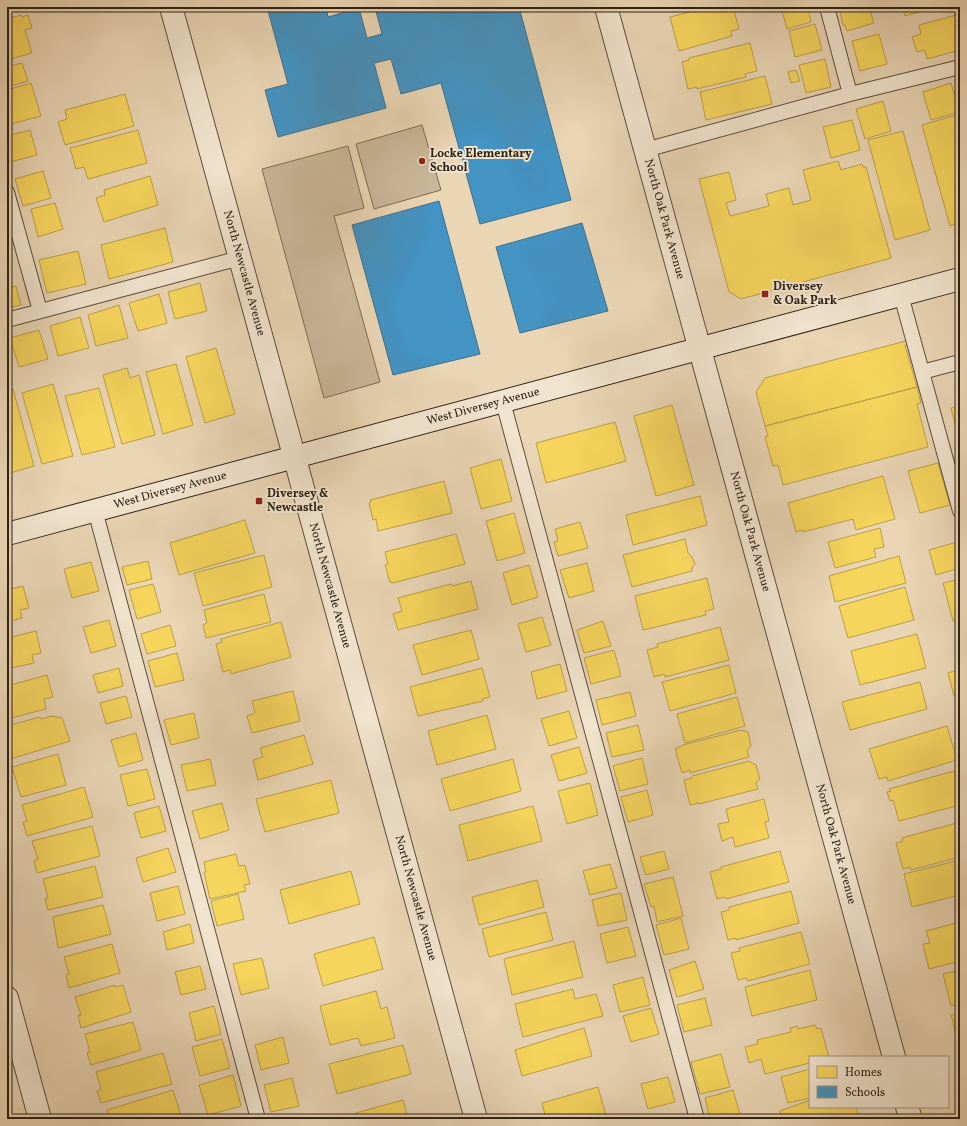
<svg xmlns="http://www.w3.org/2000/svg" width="967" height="1126" font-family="Vollkorn,serif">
  <rect width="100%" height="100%" fill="#ead5b4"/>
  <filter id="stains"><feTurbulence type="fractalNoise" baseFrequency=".005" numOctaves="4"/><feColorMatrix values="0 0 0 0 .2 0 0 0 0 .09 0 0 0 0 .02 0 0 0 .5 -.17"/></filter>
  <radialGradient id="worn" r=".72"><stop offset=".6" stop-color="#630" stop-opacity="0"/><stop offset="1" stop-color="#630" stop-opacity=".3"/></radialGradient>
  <!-- green -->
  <path fill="#cab699" stroke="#7b6c58" d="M422,125l19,65 -67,19 -18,-65z
    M348,146l16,62 -30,8 46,166 -56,16 -62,-229z"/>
  <!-- homes -->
  <path fill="#f6d55c" stroke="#b99f47" d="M709,7h24l6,22 -8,2 1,5 -53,15 -9,-34z
    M781,7h27l3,15 -24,7z
    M839,7h30l5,16 -27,8 -2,-6h-2z
    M902,7h37l-34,9z
    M960,14v36l-33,9 -2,-9 -8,2 -5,-15 9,-3 -2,-9z
    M21,15l1,2 6,-2 4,13 -7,2 7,23 -25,7v-41z
    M815,24l7,26 -27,7 -6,-26z
    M879,34l8,30 -27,7 -8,-30z
    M750,43l7,28 -12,3 1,3 -49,12v-2l-9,2 -6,-27 7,-2v-2z
    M825,59l6,28 -25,6 -7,-28z
    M22,63l6,18 -21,6v-20z
    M796,70l4,11 -9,2 -3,-11z
    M765,76l7,28 -66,16 -6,-28z
    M960,80v19l-5,-17z
    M31,83l10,33 -34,9v-35z
    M951,83l8,29 -28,8 -8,-28z
    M125,94l9,32 -69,19 -7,-23 9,-3 -2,-9z
    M883,101l8,30 -26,8 -9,-30z
    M956,115l4,13v95l-10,3 -28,-101z
    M852,120l8,30 -29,8 -8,-31z
    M30,130l7,25 -27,7 -3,-11v-15z
    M138,130l9,33 -59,16 -4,-12 -8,2 -6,-21z
    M903,131l27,99 -35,10 -27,-100z
    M838,161l3,9 21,-6 1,3h3l25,91 -150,41 -12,-7 -30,-113 30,-7 7,28 -10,3 4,13 39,-10 -3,-12 23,-6 4,17 18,-5 -8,-30z
    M43,171l8,27 -28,8 -8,-27z
    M150,176l8,29 -54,17 -8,-24 9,-3 -1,-5z
    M55,203l8,26 -25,8 -7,-28z
    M165,228l8,34 -64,17 -8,-34z
    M78,251l8,33 -39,9 -8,-33z
    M200,283l7,28 -32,8 -7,-27z
    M16,286l5,19 -14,3v-20z
    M159,294l8,29 -29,8 -9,-28z
    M119,305l9,33 -32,8 -8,-31z
    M80,317l9,31 -31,8 -8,-30z
    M39,330l9,29 -29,8 -9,-29z
    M906,341l1,4h-2l12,42 -152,39 -9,-34 9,-14z
    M216,348l19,66 -30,9 -19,-66z
    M176,364l17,61 -30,9 -17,-62z
    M127,368l3,10 9,-3 16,60 -33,9 -19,-69z
    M53,384l20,72 -31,8 -20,-71z
    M917,387l4,16 -4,1 11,43 -145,38 -5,-20 -5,1 -8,-29 3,-1 -3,-10z
    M99,388l16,59 -33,8 -17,-59z
    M13,389l21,77 -27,8v-83z
    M672,405l22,80 -38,11 -22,-80z
    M960,405v35h-1l-8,-32z
    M615,422l11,39 -80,22 -10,-40z
    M501,459l11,42 -31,8 -11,-41z
    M938,463l12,42 -30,8 -12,-42z
    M883,476l12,43 -39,11 -3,-11 -50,13v-2l-7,2 -8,-29z
    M444,481l8,32 -74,18 -2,-12 -3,1 -4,-17 2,-1 -1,-2z
    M700,496l7,29 -74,20 -7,-30z
    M514,513l11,40 -28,8 -11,-40z
    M245,520l10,33 -76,22 -9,-32z
    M580,522l8,26 -30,8 -4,-14 4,-1 -3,-12z
    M880,528l4,19 -10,2 2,8 -41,11 -7,-26z
    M456,534l9,30 -72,19 -3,-1 -5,-17 3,-1 -3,-12z
    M685,539l3,14 4,4 3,7 -3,4v3l-60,16 -9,-32z
    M957,542l3,11v15l-24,7 -7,-25z
    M264,555l8,32 -69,19 -9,-33z
    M899,556l7,27 -71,19 -6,-26z
    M148,561l4,18 -25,6 -5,-18z
    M91,562l8,29 -27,7 -8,-29z
    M587,563l7,28 -25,7 -9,-28z
    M529,565l9,32 -26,8 -9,-32z
    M707,578l7,31 -9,2 1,4 -63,15 -8,-34z
    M960,579v40l-7,2 -10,-38z
    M471,581l7,28 -80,21 -5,-16 9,-3 -4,-13 53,-14 1,2z
    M153,584l8,28 -24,7 -8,-29z
    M23,586l6,22 -9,2 2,8 -15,4v-32z
    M905,587l9,33 -66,18 -9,-32z
    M264,594l7,28 -65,16 -3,-13 4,-2 -3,-13z
    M542,617l9,28 -25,7 -8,-28z
    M109,620l7,26 -25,7 -8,-26z
    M603,621l8,25 -27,7 -7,-23z
    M281,622l10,35 -60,17 -1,-4 -7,2 -7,-28 6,-2 -1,-3z
    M170,625l6,21 -29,8 -6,-20z
    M720,627l9,33 -64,17 -1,-3 -10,3 -7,-27 11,-3 -1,-3z
    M471,630l8,29 -57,16 -9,-30z
    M36,631l5,22 -9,2 2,8 -27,6v-31z
    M917,634l9,34 -66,17 -9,-34z
    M614,650l7,26 -30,8 -7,-26z
    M177,653l7,27 -29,7 -7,-26z
    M560,664l7,27 -30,8 -6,-27z
    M729,665l7,28 -66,18 -8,-29z
    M119,668l4,18 -25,7 -5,-18z
    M482,668l8,29 -8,2 1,2 -65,15 -8,-29z
    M960,669v26l-6,1 -6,-23z
    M47,675l6,22 -9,2 2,10 -39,10v-33z
    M920,682l7,27 -77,21 -8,-28z
    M293,691l7,30 -48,12 -5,-17 8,-3 -3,-12z
    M630,692l6,24 -34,9 -6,-25z
    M126,696l6,21 -26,7 -6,-21z
    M737,697l8,29 -60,17 -8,-29z
    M569,711l8,27 -28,8 -8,-27z
    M194,713l5,25 -28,7 -7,-25z
    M487,715l9,34 -59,16 -9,-34z
    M52,716l10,2 8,23 -63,19v-34l33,-9 1,2z
    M638,725l6,25 -32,7 -6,-24z
    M947,726l10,34 -69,21 -1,-4 -8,2 -10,-30z
    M741,730l7,2 3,14 -4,5 2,6 -59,16v-3l-8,3 -7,-24 8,-4z
    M136,733l7,27 -24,7 -8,-27z
    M304,735l9,29 -55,16 -5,-20 10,-3 -3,-9z
    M579,747l8,26 -28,8 -8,-26z
    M58,754l8,31 -45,12 -9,-30z
    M642,758l6,26 -28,7 -7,-25z
    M210,759l6,26 -29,6 -6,-26z
    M513,759l8,32 -71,20 -9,-32z
    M749,761l7,4 4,14 -4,4 2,6 -59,15v-1l-9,2 -6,-25 8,-2v-2z
    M147,769l8,30 -27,7 -8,-31z
    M954,771l6,21v13l-61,16 -6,-21 -3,1 -3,-9 4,-1 -2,-2z
    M331,780l8,33 -74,19 -9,-33z
    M590,783l8,32 -31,9 -9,-33z
    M84,787l9,30 -66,19 -4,-14 4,-1 -5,-16z
    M647,790l6,25 -25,7 -7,-25z
    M764,799l5,22 -4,1 4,16 -34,9 -2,-10 -11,4 -4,-17 11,-2 -3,-13z
    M222,803l7,27 -29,9 -8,-28z
    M159,806l7,25 -25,7 -7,-25z
    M533,806l9,35 -74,20 -9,-36z
    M960,822v35l-49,13 -1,-3 -7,2 -7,-26 7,-2 -1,-3z
    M92,826l8,30 -63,17 -3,-12 4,-2 -6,-18z
    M168,848l8,24 -33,10 -7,-24z
    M664,851l5,18 -23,6 -6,-18z
    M780,851l9,31 -63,17 -1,-2 -8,2 -7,-27 11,-3v-2z
    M236,854l3,12 6,-1 5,19 -6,1 2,6 -36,8 -6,-27h2l-2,-10z
    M960,860v35l-48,12 -8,-33z
    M610,864l7,24 -27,7 -7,-24z
    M95,866l8,31 -55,13 -3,-12h3l-5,-19z
    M351,871l9,33 -71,20 -9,-34z
    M673,877l10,39 -26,6 -3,-16 -3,1 -7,-23z
    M537,880l7,27 -65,18 -7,-28z
    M178,886l7,28 -28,7 -7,-28z
    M791,891l8,32 -63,17v-2l-8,2 -7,-28 8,-2v-3z
    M621,893l6,27 -29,6 -6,-26z
    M238,894l6,25 -27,7 -6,-25z
    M103,905l8,29 -53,14 -5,-31z
    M546,912l7,28 -64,17 -7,-28z
    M681,918l8,31 -25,6 -8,-30z
    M960,922v39l-31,8 -6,-25 7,-1 -4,-12z
    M190,924l4,19 -27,7 -4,-18z
    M628,927l8,29 -29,7 -7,-29z
    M801,932l9,32 -62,17 -2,-3 -8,2 -7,-27 9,-2 -1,-3z
    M374,937l9,32 -60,17 -9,-32z
    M574,941l9,36 -71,18 -8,-36z
    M112,944l8,29 -51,15 -3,-13 3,-1 -5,-17z
    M262,958l7,30 -28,7 -8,-31z
    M695,961l9,28 -27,8 -8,-27z
    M200,966l6,23 -25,6 -6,-23z
    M810,970l7,30 -65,16 -7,-29z
    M960,970v33l-9,3 -8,-32z
    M643,977l7,28 -30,7 -7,-27z
    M115,985v2l8,-2 8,27 -50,16 -3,-13h3l-6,-18z
    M573,989l2,10 21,-5 7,22 -80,21 -8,-33z
    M376,991l5,18 6,-2 8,31 -34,8 -3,-8 -28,7 -10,-39z
    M705,998l7,27 -28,7 -7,-27z
    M214,1006l7,28 -25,7 -7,-28z
    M651,1008l8,26 -28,8 -8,-26z
    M960,1013v35l-9,-33z
    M133,1022l8,28 -50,15 -4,-12 3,-1 -5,-18z
    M815,1025l2,4 4,-1 8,29h-19v6l-45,11 -4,-15 -12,4 -4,-16 13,-3 -1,-4 34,-8 -1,-4 7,-2 1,3z
    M584,1028l8,28 -70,20 -7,-26z
    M283,1037l6,26 -28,7 -6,-25z
    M222,1039l8,29 -30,8 -8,-29z
    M403,1045l8,29 -74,20 -8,-30z
    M163,1053l9,31 -71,19 -4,-12 4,-2 -5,-17z
    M721,1054l9,33 -30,7 -9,-32z
    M810,1069v29l-22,5 -7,-26z
    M233,1075l8,31 -33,9 -9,-30z
    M668,1077l7,25 -27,7 -7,-25z
    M292,1078l7,28 -28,6 -7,-27z
    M598,1087l9,32h-61l-4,-16z
    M173,1090l9,29h-73l-2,-9z
    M733,1090l7,24 -17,5h-13l-5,-21z
    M403,1100l5,19h-59l7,-6z
    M810,1100v7h46l3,12h-77l-2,-8z
    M241,1115l1,4h-15z
    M680,1115l1,4h-14z"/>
  <!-- schools -->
  <path fill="#4393c3" stroke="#3c718f" d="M267,7h59l2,10 31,-9 8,30 15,-4 -7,-27h144l52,193 -91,24 -39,-141 -40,11 -10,-35 -17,4 12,45 -108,29 -13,-47 23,-6z
    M439,201l41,153 -87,21 -41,-150z
    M582,223l26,88 -88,22 -24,-86z"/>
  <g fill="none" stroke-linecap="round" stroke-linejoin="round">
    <defs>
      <path id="service" d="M827,7l23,87
        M645,150l205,-56 110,-27
        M7,192l33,119
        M901,295l59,216
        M7,320l233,-62
        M922,372l38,-10
        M503,402l194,717
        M95,510l163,609"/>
      <g id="minor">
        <path id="s1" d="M171,7l305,1112"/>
        <path d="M7,998l33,121"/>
      </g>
      <g id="tertiary">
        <path id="s2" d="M606,7l288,1050"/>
        <path d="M907,1107l4,12"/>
      </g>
      <g id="secondary">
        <path id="s3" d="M7,534l953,-255"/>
      </g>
    </defs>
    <!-- service casing -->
    <use href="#service" stroke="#5c4e3e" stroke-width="16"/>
    <!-- minor casing -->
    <use href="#minor" stroke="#5c4e3e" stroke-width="24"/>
    <!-- tertiary casing -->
    <use href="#tertiary" stroke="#5c4e3e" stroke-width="24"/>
    <!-- secondary casing -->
    <use href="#secondary" stroke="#2c2116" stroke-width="24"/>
    <!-- service -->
    <use href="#service" stroke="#f1e4ce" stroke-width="14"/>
    <!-- minor -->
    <use href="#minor" stroke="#f1e4ce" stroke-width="22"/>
    <!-- tertiary -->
    <use href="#tertiary" stroke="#f1e4ce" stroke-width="22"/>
    <!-- secondary -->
    <use href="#secondary" stroke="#f1e4ce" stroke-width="22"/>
  </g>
  <!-- markers -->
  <g fill="#8f2418" stroke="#f1e4ce" stroke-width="1.5">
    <circle cx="422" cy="161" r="4"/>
    <rect x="761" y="290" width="8" height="8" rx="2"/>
    <rect x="255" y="497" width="8" height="8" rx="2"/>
  </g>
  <g text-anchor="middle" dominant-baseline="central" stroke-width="4" stroke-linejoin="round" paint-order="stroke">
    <!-- poi labels -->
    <g font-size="12" font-weight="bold" fill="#2c2116" stroke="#f1e4ce" text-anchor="start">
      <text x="430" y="154">Locke Elementary<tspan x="430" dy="14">School</tspan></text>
      <text x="773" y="287">Diversey<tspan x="773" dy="14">&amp; Oak Park</tspan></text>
      <text x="267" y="494">Diversey &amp;<tspan x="267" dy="14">Newcastle</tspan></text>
    </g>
    <!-- street labels -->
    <g font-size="12" fill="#2c2116" stroke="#f1e4ce">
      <text stroke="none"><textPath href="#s2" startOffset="220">North Oak Park Avenue</textPath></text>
      <text stroke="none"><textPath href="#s1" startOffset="276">North Newcastle Avenue</textPath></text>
      <text stroke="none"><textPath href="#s3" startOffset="493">West Diversey Avenue</textPath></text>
      <text stroke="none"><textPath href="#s3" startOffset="169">West Diversey Avenue</textPath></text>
      <text stroke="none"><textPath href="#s2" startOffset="544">North Oak Park Avenue</textPath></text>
      <text stroke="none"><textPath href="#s1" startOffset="600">North Newcastle Avenue</textPath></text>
      <text stroke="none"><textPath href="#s2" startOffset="868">North Oak Park Avenue</textPath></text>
      <text stroke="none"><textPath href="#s1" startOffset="924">North Newcastle Avenue</textPath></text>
    </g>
  </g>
  <!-- margin -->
  <rect width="967" height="1126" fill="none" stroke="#ead5b4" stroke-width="24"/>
  <rect x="8" y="8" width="951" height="1110" fill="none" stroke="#2c2116" stroke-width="2"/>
  <rect x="12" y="12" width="943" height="1102" fill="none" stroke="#2c2116"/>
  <!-- legend -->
  <rect x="809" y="1056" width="140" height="52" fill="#f1e4ce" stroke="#a29684"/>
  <rect x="817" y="1066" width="20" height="12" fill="#f6d55c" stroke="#a29684"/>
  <text x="845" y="1076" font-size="12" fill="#2c2116">Homes</text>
  <rect x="817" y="1086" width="20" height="12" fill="#4393c3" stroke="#a29684"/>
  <text x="845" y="1096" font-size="12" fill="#2c2116">Schools</text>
  <rect width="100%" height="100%" filter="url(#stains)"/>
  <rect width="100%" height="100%" fill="url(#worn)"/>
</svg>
